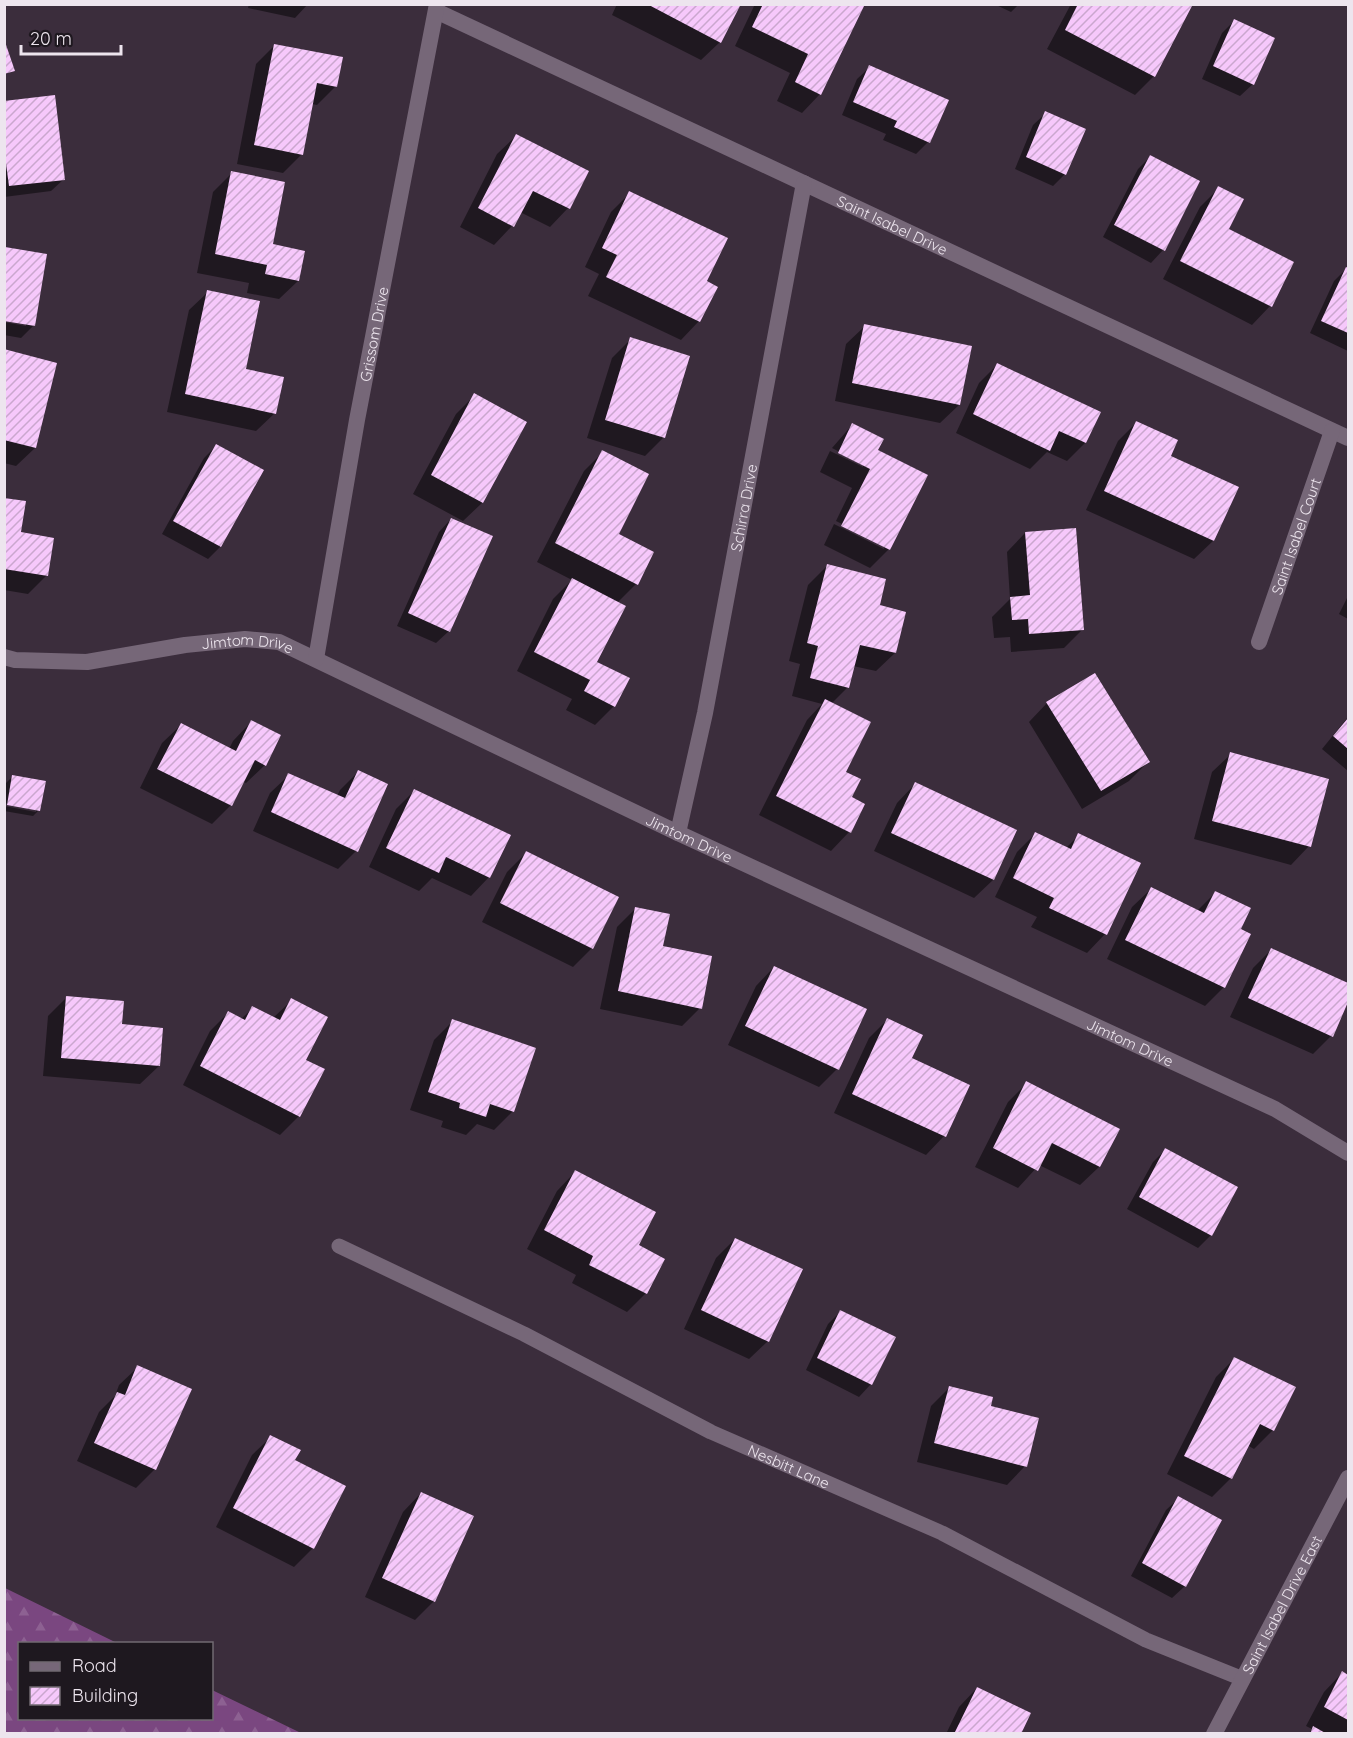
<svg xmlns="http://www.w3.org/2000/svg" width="1353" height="1738" font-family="Quicksand,sans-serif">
  <defs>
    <pattern id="forest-firs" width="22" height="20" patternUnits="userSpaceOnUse" patternTransform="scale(1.5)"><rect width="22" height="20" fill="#7a4780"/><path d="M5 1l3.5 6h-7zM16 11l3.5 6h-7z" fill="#8d6192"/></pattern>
    <pattern id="building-hatch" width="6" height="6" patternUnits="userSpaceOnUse" patternTransform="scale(1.5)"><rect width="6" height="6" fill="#f6c8fb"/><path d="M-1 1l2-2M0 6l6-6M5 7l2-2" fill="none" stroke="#caa7ce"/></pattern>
  </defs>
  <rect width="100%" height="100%" fill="#3b2d3c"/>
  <!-- forest -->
  <path fill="url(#forest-firs)" d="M5,1588l112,55 -97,1v74h192v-28l89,43h-296z"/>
  <!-- shadow -->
  <path fill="#0007" d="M249,4h59l-13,14 -47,-10z
    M617,4h122l-19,38 -19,18 -89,-45z
    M755,4h108l-43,90 -18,19 -25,-12 13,-28 -55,-27z
    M994,4h25l-8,8z
    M1071,4h120l-37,72 -19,19 -88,-46z
    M1234,21l19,63 -13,12 -38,-17 20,-46z
    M275,45l61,41 -19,19 -5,-1 -10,50 -19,19 -46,-9 19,-100z
    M870,67l58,75 -12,12 -33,-14 3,-6 -44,-19 15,-36z
    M4,103l60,76 -13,12 -47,6z
    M1046,113l19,61 -12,12 -38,-17 18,-44z
    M516,136l71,36 -19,36 -18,19 -30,-15 -8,14 -18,19 -34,-18 37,-73z
    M1150,157l48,25 -35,68 -12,13 -48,-26 35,-68z
    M232,173l39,73 27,35 -19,18 -32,-6 2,-10 -52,-10 16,-81z
    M1219,188l8,41 43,77 -18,19 -89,-46 37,-72z
    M630,193l75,89 -6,39 -18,19 -93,-44 11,-22 -14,-7 26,-55z
    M6,249l28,76 -13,13 -17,-3v-13l22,4v-3l-22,-4z
    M1347,268l1,1v82l-38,-18 24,-52z
    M208,292l36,78 31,43 -19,18 -89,-19 22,-102z
    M865,326l94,79 -19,18 -105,-22 11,-57z
    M631,339l57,18 -25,81 -18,18 -58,-18 25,-80z
    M4,351l31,97 -19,18 -12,-3z
    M997,365l88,78 -18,18 -20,-9 -17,17 -74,-36 23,-50z
    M475,395l50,28 -43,80 -19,18 -50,-27 43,-80z
    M1136,423l33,34 68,31 -24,53 -19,18 -108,-49 32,-69z
    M852,425l24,26 13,98 -19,19 -46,-23 10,-21 50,25v-4l-48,-24 16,-33 -32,-16 10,-21 33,16v-3l-31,-16z
    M216,446l4,101 -12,12 -46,-25 42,-76z
    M603,452l14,82 19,50 -19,19 -22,60 19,43 -19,19 -29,-15 6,-11 -55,-28 36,-72 19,-19 -35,-18 47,-91z
    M4,499l15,34 28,42 -19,19 -24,-4z
    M451,519l-2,112 -13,12 -39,-17 42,-94z
    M1025,533l58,96 -19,19 -53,4 -1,-15 -16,1 -2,-21 18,-18 -3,-47z
    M827,566l51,41 17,46 -19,18 -23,-5 -5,21 -17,17 19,94 13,7 -14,27 -18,19 -72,-36 48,-95 15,-16 -30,-8 8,-32 -11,-3 19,-76z
    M1348,596v23l-9,-5z
    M1047,703l101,59 -19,19 -47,28 -53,-87z
    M1348,717v54l-26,-22z
    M251,722l14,43 -19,18 -4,-2 -12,25 -18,18 -72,-36 22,-45 19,-18 48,24 4,-8z
    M1231,754l78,92 -18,19 -97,-26 18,-67z
    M358,772l-2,79 -18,18 -85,-38 17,-38 19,-18 48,21 3,-6z
    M12,777l27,33 -6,6 -29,-5v-5l32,6v-3l-32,-6 2,-20z
    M915,784l78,96 -19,18 -100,-47 23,-48z
    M414,791l75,86 -18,19 -39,-18 -13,13 -50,-24 27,-58z
    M1036,833l30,15 13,-13 60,29 -34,70 -18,19 -56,-26 6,-10 -42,-20 22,-45z
    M526,853l66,95 -19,19 -91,-45 25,-50z
    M1151,889l46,22 18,-18 24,37 10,5 -26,53 -18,18 -98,-47 25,-52z
    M636,908l64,100 -18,18 -82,-17 17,-82z
    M1271,950l77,35v13l-17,38 -18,18 -83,-37 23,-49z
    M774,967l63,102 -18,18 -91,-42 28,-59z
    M67,997l53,29 39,40 -19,18 -97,-8 5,-60z
    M292,1000l12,60 19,10 -24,46 -19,19 -97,-50 27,-54 18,-18 13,6 12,-11 20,10z
    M887,1020l23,39 58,27 -24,50 -18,19 -92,-42 35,-75z
    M453,1021l60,90 -19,19 -17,-6 -11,11 -25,-8 2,-6 -33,-11 24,-70z
    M1027,1083l91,47 -19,37 -19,18 -41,-20 -21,23 -43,-21 33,-65z
    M1165,1150l71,38 -25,47 -13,13 -71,-39 26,-47z
    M575,1172l61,74 27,13 -18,35 -18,18 -55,-29 4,-8 -49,-26 30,-58z
    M735,1239l33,102 -19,18 -65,-30 32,-71z
    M841,1311l30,73 -12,13 -53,-27 22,-46z
    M1234,1359l60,29 -21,42 -19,19 -7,-4 -17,34 -18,18 -45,-23 49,-97z
    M138,1367l17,102 -19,19 -59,-27 22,-49 16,-16 4,-11z
    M950,1387l39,20 36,59 -18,19 -90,-23 14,-56z
    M271,1437l22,24 20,87 -19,19 -78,-40 36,-72z
    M421,1493l13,108 -19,19 -50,-23 38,-85z
    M1179,1498l6,88 -13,12 -41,-22 35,-66z
    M1342,1673l6,3v58h-40l4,-5 -6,-3 18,-34z
    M977,1688l42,46h-73l13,-27z"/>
  <!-- building -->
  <path fill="url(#building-hatch)" d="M647,4h94l-20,39z
    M763,4h102l-44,91 -26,-13 13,-28 -56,-27z
    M1078,4h115l-38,73 -90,-47z
    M1234,19l41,19 -21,47 -41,-19z
    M4,39l11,32 -11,3z
    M274,44l69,13 -6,30 -20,-4 -14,72 -49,-10z
    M869,65l80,35 -19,43 -36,-16 3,-6 -44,-19z
    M55,95l10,85 -56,6 -5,-37v-48z
    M1045,111l41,18 -20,46 -40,-18z
    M516,134l73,37 -19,38 -37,-18 -19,36 -36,-19z
    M1150,155l50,26 -35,70 -51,-26z
    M231,171l54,11 -12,62 32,7 -6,30 -34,-7 2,-9 -52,-11z
    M1218,186l26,13 -15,30 65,33 -22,45 -92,-46z
    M629,191l99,47 -21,43 11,6 -18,35 -94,-45 11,-22 -15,-7z
    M5,247l42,7 -12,72 -31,-5z
    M1346,267l2,1v65l-27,-12z
    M207,290l53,11 -14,68 38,8 -8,37 -91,-20z
    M864,324l108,22 -12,59 -108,-22z
    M630,337l60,19 -25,82 -60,-18z
    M4,349l53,14 -21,85 -32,-8z
    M997,363l104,49 -15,31 -27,-12 -9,20 -77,-37z
    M474,393l53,29 -44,81 -52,-28z
    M1136,421l42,19 -7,16 68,31 -25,54 -110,-50z
    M852,423l32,16 -6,11 50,25 -38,75 -49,-24 29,-57 -32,-16z
    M216,444l48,26 -43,77 -48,-26z
    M602,450l47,24 -30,60 35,18 -16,33 -83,-42z
    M4,498l22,3 -5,31 33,6 -6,38 -44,-7z
    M451,518l42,18 -43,96 -42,-19z
    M1076,528l8,102 -55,4 -1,-15 -16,1 -2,-23 20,-2 -5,-63z
    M827,564l59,15 -6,26 26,7 -10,41 -36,-8 -11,43 -39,-10 8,-32 -11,-3z
    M572,578l54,28 -29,56 33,16 -15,29 -31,-16 6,-11 -56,-28z
    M1095,673l55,89 -49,29 -55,-89z
    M825,699l46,23 -25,50 15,7 -9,18 13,7 -14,29 -75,-37z
    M1348,718v31l-15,-13z
    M251,720l30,15 -15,31 -11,-6 -23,46 -75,-37 24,-46 55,28z
    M1230,752l99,27 -18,68 -99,-26z
    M358,770l30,14 -30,68 -87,-40 17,-39 57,25z
    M12,775l34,6 -6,30 -33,-6z
    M915,782l102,48 -23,50 -103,-47z
    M414,789l97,46 -21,43 -44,-21 -7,16 -53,-25z
    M1035,832l36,17 7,-16 63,30 -34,72 -58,-27 5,-10 -41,-20z
    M526,851l93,46 -26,52 -93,-46z
    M1151,887l53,26 11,-22 36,17 -10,21 10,5 -26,54 -100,-48z
    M635,907l35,7 -7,32 49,10 -10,53 -84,-18z
    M1271,948l77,35v19l-15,35 -85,-39z
    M774,966l93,43 -28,61 -94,-44z
    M66,996l58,5 -2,23 41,4 -3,38 -99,-8z
    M291,998l37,19 -22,43 19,9 -25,48 -100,-51 28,-55 17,9 7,-14 28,14z
    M887,1018l36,17 -11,23 58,27 -24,52 -94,-43z
    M452,1019l84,29 -22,64 -24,-8 -4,13 -27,-9 1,-5 -32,-11z
    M1026,1081l94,48 -20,38 -48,-24 -14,28 -45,-23z
    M1165,1148l73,39 -26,49 -73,-39z
    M575,1170l81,42 -17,33 26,14 -18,35 -58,-29 4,-9 -49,-26z
    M735,1238l68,31 -34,73 -68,-32z
    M840,1310l56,27 -24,48 -55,-27z
    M1234,1357l62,30 -22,44 -14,-7 -28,55 -48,-23z
    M137,1365l55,24 -36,81 -62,-27 23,-51 8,3z
    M949,1386l44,11 -2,9 48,12 -12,49 -93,-24z
    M270,1435l31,15 -6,10 51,26 -32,63 -81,-41z
    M421,1492l53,24 -39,86 -53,-24z
    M1178,1496l44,24 -36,67 -44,-24z
    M1342,1671l6,4v45l-24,-13z
    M977,1687l54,26 -10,21h-67z
    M1313,1726l14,8h-17z"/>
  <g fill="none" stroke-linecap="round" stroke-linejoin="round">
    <!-- service -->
    <path stroke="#766778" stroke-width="15" id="s1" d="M339,1246l185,88 187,98 231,101 204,107 97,39"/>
    <!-- minor -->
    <g stroke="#766778" stroke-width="16">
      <path id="s2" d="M436,11l912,427"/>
      <path id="s3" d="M1259,642l73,-211"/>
      <path id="s4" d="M4,657l11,3 72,2 98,-17 60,-6 34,3 399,191 597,276 73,44"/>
      <path id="s5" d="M316,659l41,-239 80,-416"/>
      <path id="s6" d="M678,833l27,-120 99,-530"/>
      <path id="s7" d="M1214,1734l134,-256"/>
    </g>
  </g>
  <g text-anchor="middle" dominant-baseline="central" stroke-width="6" stroke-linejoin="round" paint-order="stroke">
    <!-- street labels -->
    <g font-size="15" fill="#ede5ee" stroke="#1e181f">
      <text stroke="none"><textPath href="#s2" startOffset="504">Saint Isabel Drive</textPath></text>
      <text stroke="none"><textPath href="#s5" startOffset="330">Grissom Drive</textPath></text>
      <text stroke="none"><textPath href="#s6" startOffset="332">Schirra Drive</textPath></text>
      <text stroke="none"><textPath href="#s3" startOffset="112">Saint Isabel Court</textPath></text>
      <text stroke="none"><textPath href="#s4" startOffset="246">Jimtom Drive</textPath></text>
      <text stroke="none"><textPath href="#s4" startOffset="732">Jimtom Drive</textPath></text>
      <text stroke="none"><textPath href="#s4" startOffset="1218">Jimtom Drive</textPath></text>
      <text stroke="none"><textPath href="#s1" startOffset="501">Nesbitt Lane</textPath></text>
      <text stroke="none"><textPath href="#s7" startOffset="146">Saint Isabel Drive East</textPath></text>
    </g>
  </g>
  <!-- border -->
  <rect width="1353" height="1738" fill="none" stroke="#ede5ee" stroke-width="12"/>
  <!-- legend -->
  <rect x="18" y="1642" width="195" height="78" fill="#1e181f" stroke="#716a72" stroke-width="1.5"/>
  <rect x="30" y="1662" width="30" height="9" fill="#766778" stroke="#716a72" stroke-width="1.5"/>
  <text x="72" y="1672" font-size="18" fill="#ede5ee">Road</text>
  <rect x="30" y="1687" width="30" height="18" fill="url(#building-hatch)" stroke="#716a72" stroke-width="1.5"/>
  <text x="72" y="1702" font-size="18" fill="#ede5ee">Building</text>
  <!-- scale -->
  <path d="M21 45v9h100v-9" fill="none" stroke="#ede5ee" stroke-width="3"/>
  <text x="30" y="45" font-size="18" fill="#ede5ee" stroke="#1e181f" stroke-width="4.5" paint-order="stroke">20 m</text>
</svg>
